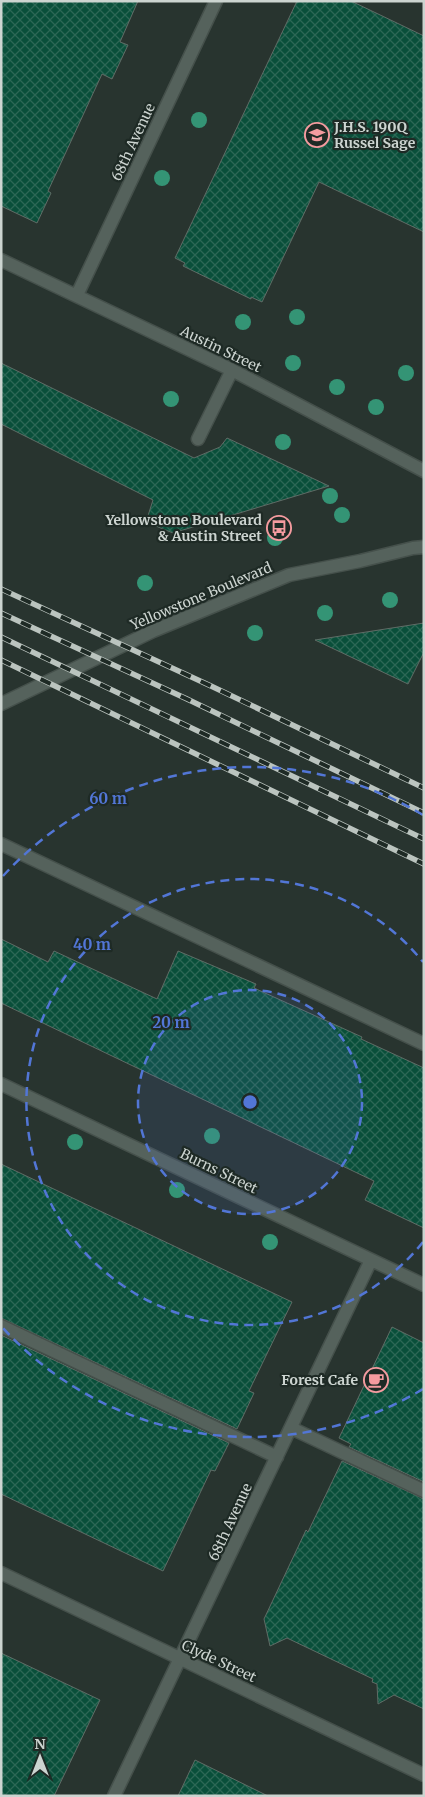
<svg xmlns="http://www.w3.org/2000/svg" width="425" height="1797" font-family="Merriweather,serif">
  <defs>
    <pattern id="building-cross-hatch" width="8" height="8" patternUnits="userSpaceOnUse" patternTransform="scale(1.25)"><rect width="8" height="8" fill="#094f3a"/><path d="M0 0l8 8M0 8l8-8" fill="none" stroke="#2c6755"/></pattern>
  </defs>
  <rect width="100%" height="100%" fill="#28342f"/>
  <!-- building -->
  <path fill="url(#building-cross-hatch)" stroke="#5f6c66" d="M1,1h137l-18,41 8,3 -16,34 -10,-5 -54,117 3,2 -14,30 -36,-17z
    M297,1h54l73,35v196l-105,-50 -57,120 -11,-5v2l-68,-33 2,-3 -10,-5z
    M1,363l193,95 26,-11 7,-9 102,48 -156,47 -27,-11 7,-22 -152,-76z
    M424,623v29l-16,32 -93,-44z
    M1,939l47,23 6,-11 103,48 21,-48 78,33 -2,4 108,49 -1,2 63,29v160l-59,-28 9,-19 -373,-178z
    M1,1164l291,138 -43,89 5,2 -17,36 -236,-111z
    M392,1327l32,16v139l-75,-35 2,-3 -12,-6z
    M1,1335l228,108 -14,28 -4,-1 -48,101 -162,-77z
    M342,1461l82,38v210l-30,-14 -16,9 -1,-20 -5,-2 1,-3 -86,-41 -17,8 -6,-27 42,-89 2,2z
    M1,1653l99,47 -46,96h-53z
    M195,1760l73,36h-90z"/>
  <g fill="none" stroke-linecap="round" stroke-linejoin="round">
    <defs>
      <path id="minor" d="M1,260l231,110 192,101
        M77,295l139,-294
        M198,439l34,-69
        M1,704l152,-73 136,-56 71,-14 53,-13 11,-1
        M1,844l423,200
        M1,1084l423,201
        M1,1326l276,131
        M291,1428l133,63
        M1,1573l423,202
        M114,1796l257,-536"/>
    </defs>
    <!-- minor casing -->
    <use href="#minor" stroke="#45504b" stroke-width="15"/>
    <!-- minor -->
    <use href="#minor" stroke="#55625c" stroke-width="12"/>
    <defs>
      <path id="rail" d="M1,589l210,97 213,102
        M1,613l186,86 237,114
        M1,637l423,202
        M1,660l423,204"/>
    </defs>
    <!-- rail casing -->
    <use href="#rail" stroke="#bbc4bf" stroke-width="5.5"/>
    <!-- rail -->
    <use href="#rail" stroke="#1e2a25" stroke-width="4" stroke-dasharray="11" stroke-linecap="butt"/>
  </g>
  <!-- trees -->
  <g fill="#349475">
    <circle cx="199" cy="120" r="8"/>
    <circle cx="162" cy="178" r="8"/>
    <circle cx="297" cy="317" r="8"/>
    <circle cx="243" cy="322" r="8"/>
    <circle cx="293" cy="363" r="8"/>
    <circle cx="406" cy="373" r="8"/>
    <circle cx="337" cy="387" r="8"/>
    <circle cx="171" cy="399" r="8"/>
    <circle cx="376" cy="407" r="8"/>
    <circle cx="283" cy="442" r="8"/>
    <circle cx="330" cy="496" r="8"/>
    <circle cx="342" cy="515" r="8"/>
    <circle cx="275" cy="538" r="8"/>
    <circle cx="145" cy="583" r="8"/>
    <circle cx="390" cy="600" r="8"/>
    <circle cx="325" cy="613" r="8"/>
    <circle cx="255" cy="633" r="8"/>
    <circle cx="212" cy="1136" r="8"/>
    <circle cx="75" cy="1142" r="8"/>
    <circle cx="177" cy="1190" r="8"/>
    <circle cx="270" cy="1242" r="8"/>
  </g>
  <!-- distance rings -->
  <circle cx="250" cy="1102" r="112" fill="#5276d6" fill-opacity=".12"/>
  <g fill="none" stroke="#5276d6" stroke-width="2.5" stroke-dasharray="9 6">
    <circle cx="250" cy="1102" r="112"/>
    <path d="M423 1242A223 223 0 1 1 423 962"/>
    <path d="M423 1389A335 335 0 0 1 3 1328M3 876A335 335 0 0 1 423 815"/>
  </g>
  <!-- icons -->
  <defs>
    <symbol id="school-ring" viewBox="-11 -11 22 22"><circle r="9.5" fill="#1e2a25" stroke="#f49b9f" stroke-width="1.5"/><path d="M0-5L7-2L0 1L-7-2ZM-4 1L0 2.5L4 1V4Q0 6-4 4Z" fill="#f49b9f"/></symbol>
    <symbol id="bus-ring" viewBox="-11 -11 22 22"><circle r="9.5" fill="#1e2a25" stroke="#f49b9f" stroke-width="1.5"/><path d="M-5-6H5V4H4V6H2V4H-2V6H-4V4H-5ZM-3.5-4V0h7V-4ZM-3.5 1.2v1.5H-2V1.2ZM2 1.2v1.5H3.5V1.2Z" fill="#f49b9f"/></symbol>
    <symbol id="cafe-ring" viewBox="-11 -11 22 22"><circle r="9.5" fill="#1e2a25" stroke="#f49b9f" stroke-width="1.5"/><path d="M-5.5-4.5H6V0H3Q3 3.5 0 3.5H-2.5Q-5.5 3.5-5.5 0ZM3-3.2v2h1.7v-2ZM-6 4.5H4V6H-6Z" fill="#f49b9f"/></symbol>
  </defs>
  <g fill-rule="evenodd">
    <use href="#school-ring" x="303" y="121" width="28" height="28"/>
    <use href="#bus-ring" x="265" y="514" width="28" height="28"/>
    <use href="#cafe-ring" x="362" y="1366" width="28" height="28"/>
  </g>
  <g text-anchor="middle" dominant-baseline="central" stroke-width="4.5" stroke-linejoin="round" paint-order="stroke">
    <!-- poi labels -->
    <g font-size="14" font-weight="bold" fill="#ccd4d0" stroke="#1e2a25" text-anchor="end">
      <text x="334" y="127" text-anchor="start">J.H.S. 190Q<tspan x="334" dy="16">Russel Sage</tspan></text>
      <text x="262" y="520">Yellowstone Boulevard<tspan x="262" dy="16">&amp; Austin Street</tspan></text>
      <text x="358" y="1380">Forest Cafe</text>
    </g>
    <!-- street labels -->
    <g font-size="14" fill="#ccd4d0" stroke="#1e2a25">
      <text transform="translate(133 142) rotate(-65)">68th Avenue</text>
      <text transform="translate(221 349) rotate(26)">Austin Street</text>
      <text transform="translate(201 596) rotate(-23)">Yellowstone Boulevard</text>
      <text transform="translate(219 1171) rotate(26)">Burns Street</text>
      <text transform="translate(230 1522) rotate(-65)">68th Avenue</text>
      <text transform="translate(219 1661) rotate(25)">Clyde Street</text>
    </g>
  </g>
  <circle cx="250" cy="1102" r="8" fill="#5276d6" stroke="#1e2a25" stroke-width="2.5"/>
  <g font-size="15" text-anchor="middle" font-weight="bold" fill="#5276d6" stroke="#1e2a25" stroke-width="4.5" stroke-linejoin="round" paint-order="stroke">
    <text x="108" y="804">60 m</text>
    <text x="92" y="950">40 m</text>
    <text x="171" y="1028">20 m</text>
  </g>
  <!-- border -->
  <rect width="425" height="1797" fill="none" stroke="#ccd4d0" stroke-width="5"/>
  <!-- north arrow -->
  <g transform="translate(40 1757)" stroke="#1e2a25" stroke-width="4" paint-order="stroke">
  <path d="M0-4L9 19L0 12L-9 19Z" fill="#ccd4d0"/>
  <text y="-8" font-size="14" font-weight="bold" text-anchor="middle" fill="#ccd4d0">N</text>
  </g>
</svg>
